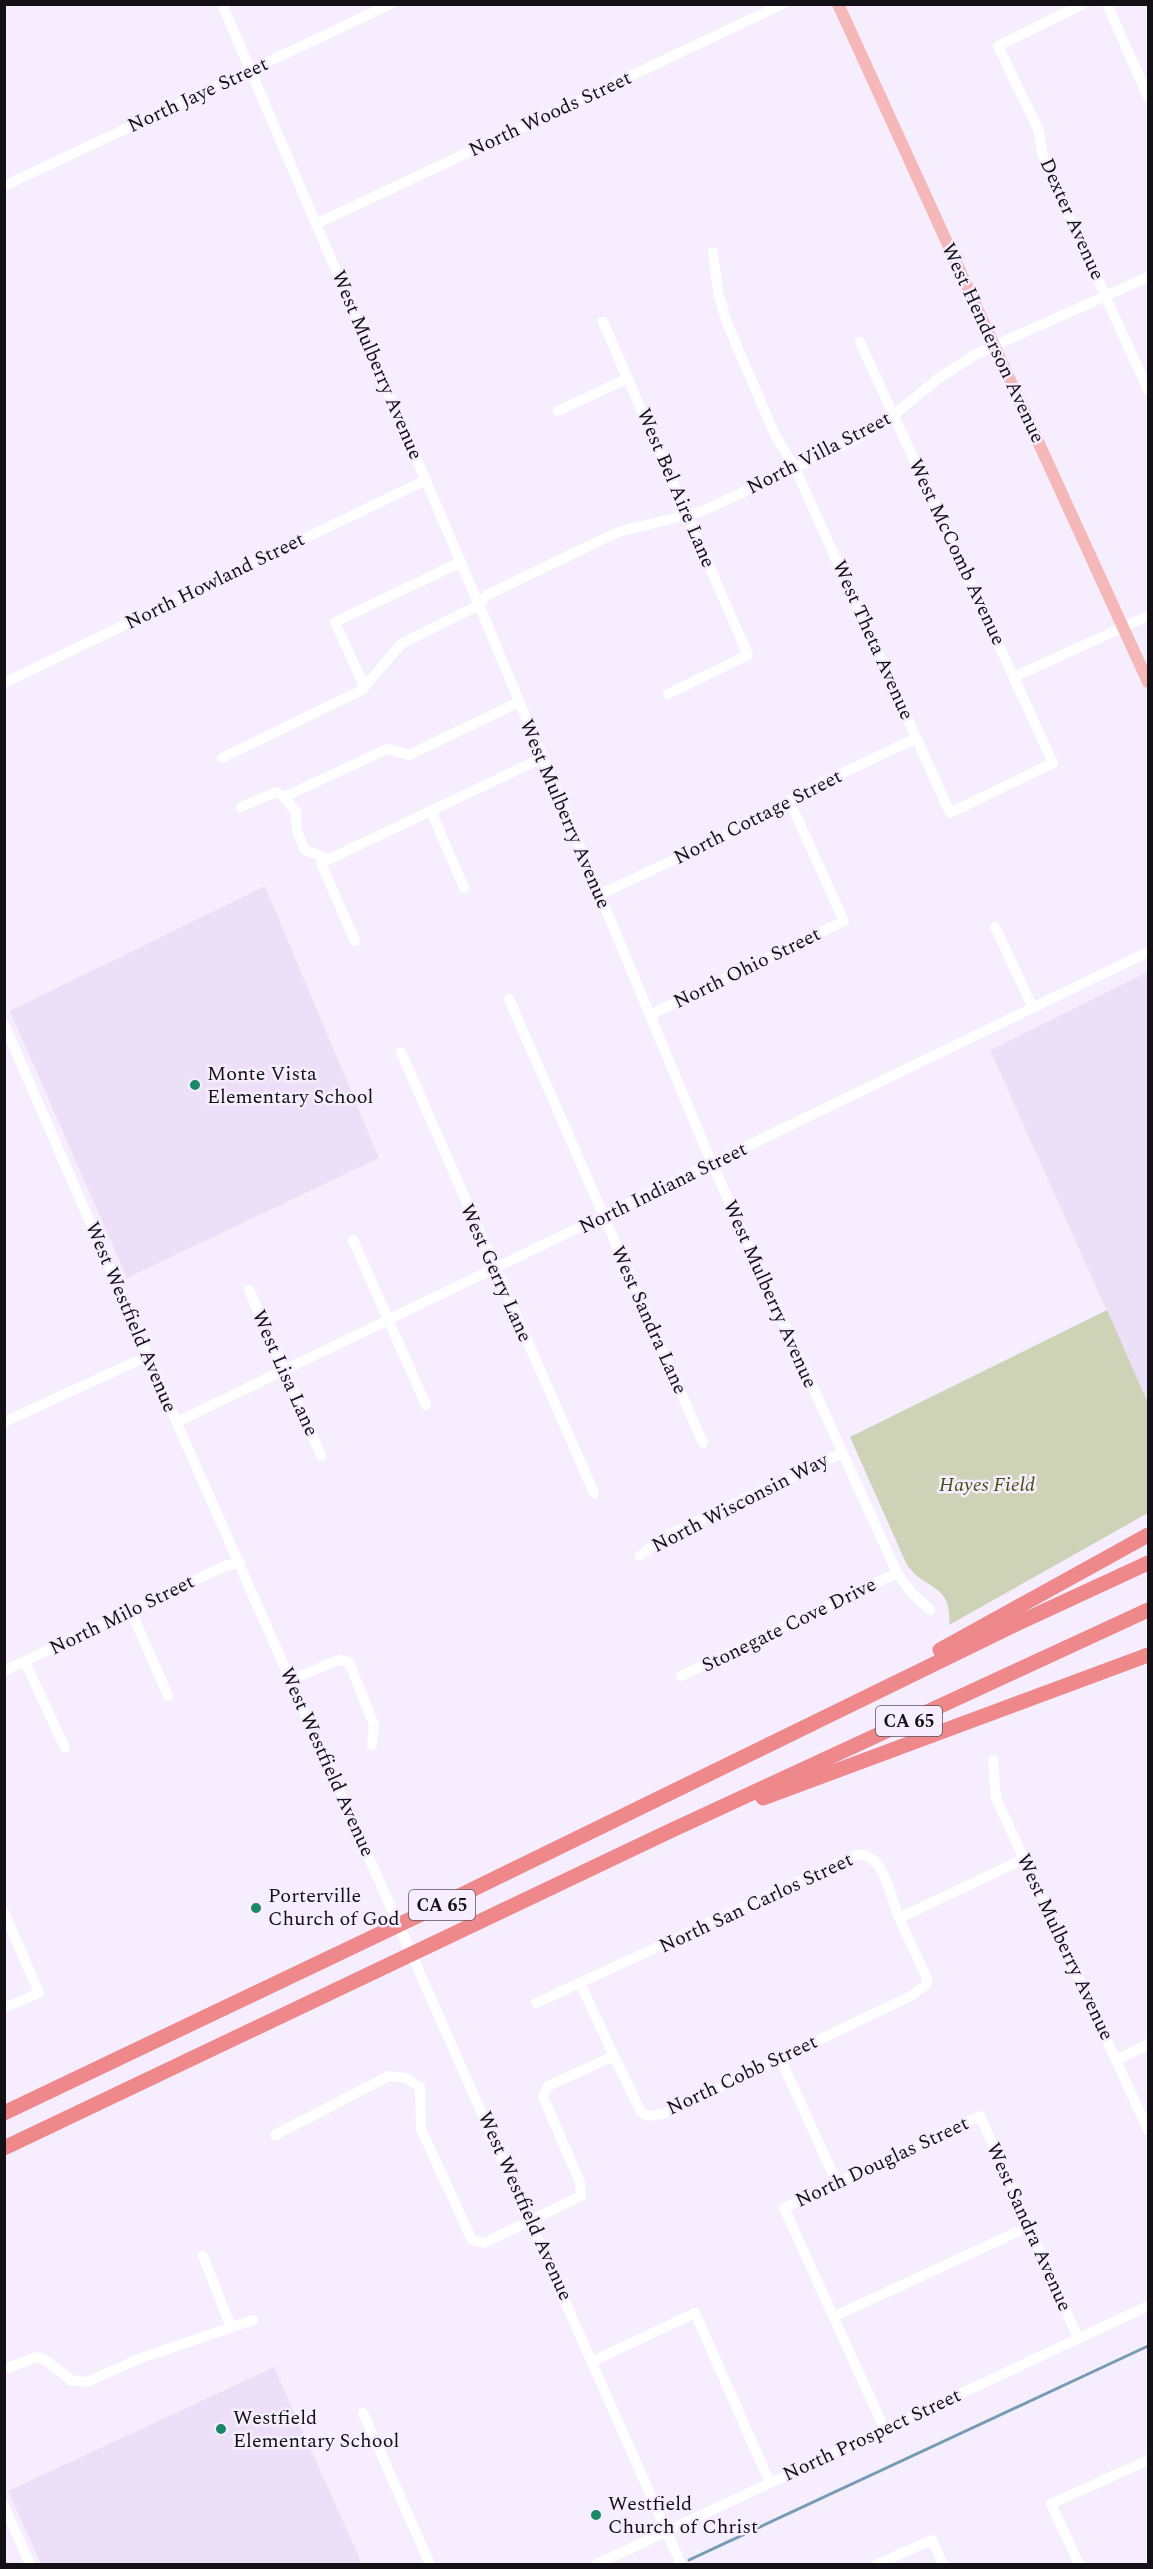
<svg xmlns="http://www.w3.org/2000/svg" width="1153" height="2569" font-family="Spectral,serif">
  <rect width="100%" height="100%" fill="#f6eeff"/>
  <!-- built -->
  <path fill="#ebe0f7" d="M265,886l114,272 -252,120 -117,-267z
    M1148,972v431l-158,-353z
    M274,2367l88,197h-321l-33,-73z"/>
  <!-- green -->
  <path fill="#ced3b7" d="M1107,1310l41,93v110l-199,112c4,-43 -25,-33 -43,-62l-56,-126z"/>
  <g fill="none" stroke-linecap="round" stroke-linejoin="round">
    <!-- stream -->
    <path stroke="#769cb1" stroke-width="3" d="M689,2560l459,-214"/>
    <!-- minor -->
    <path stroke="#fff" stroke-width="10" d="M222,4l257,601 233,559 185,409 14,19 19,18
      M1083,4l-85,42 40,83 6,32 104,229
      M1107,4l41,93
      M4,186l387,-182
      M316,224l467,-220
      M713,252l5,40 9,31 48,112 20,33 155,345 103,-50 -193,-421
      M603,322l145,333 -80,39
      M558,411l70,-33
      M1014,677l134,-61
      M4,683l422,-203
      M364,686l-29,-64 126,-60
      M222,758l140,-68 39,-46 78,-39 8,-10 131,-63 85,-21 155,-73 27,-16 54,-44 37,-24 172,-77
      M284,797l12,15 1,19 8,19 24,9
      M241,807l35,-15 8,5 103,-48 22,6 110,-53
      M431,811l33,77
      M599,895l157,-74 47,-29 113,-54
      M995,927l38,81
      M355,941l-34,-78 221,-105
      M509,999l194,444
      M650,1015l194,-94 -55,-121
      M4,1024l183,422 494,1118
      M401,1052l193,441
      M353,1240l73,165
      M249,1290l72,165
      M4,1422l144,-66
      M177,1422l971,-470
      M640,1556l22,-18 180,-85
      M131,1611l37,85
      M25,1662l40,86
      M4,1671l223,-106 13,-2
      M681,1676l216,-103
      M291,1680l47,-20 11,2 25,63 -2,20
      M993,1761l3,37 152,332
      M4,1912l35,81 -35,15
      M581,1985l33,71
      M536,2003l321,-148c27,-3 34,43 42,63
      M780,2058l57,125
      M1117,2060l31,-16
      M275,2135l114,-59 17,2 14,9 1,42 51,111 12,3 97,-47 -1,-14 -37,-85 5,-11 66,-30 27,56 7,4 17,-3 246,-117 15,-11 1,-7 -28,-60 125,-59
      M203,2256l28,71
      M835,2316l193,-89
      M593,2361l102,-48 75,170
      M4,2369l33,-12 8,3 26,20 16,2 54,-24 112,-38
      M363,2413l67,151
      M884,2428l-100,-220 196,-92 98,222
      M4,2506l26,58
      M597,2564l551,-258
      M877,2564l55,-24 11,24
      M1079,2564l-28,-60 97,-44"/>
    <!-- major -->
    <path stroke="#f5b8b9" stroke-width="12" d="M838,4l310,678"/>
    <!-- highway -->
    <path stroke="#ee888a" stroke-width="15" d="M940,1650l208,-115
      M763,1798l385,-143
      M4,2113l451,-215 559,-273 134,-62
      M4,2148l666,-317 478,-221"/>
  </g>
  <!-- markers -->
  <g fill="#1a8866" stroke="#f6eeff" stroke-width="2">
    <circle cx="195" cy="1085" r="6"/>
    <circle cx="256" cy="1908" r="6"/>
    <circle cx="221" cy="2429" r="6"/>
    <circle cx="596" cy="2515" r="6"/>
  </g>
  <g text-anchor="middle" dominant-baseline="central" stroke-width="5" stroke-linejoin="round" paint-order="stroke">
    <!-- shield labels -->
    <g fill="#f6eeff" stroke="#57535c" stroke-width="1.5">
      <rect x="876" y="1706" width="66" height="30" rx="4.5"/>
      <rect x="409" y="1890" width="66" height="30" rx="4.5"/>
    </g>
    <g font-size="18" font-weight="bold" fill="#131116">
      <text x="909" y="1721">CA 65</text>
      <text x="442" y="1905">CA 65</text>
    </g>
    <!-- street labels -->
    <g font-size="20" fill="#131116" stroke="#f6eeff">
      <text transform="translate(198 95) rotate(-25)">North Jaye Street</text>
      <text transform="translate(550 114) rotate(-25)">North Woods Street</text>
      <text transform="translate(1072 219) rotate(66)">Dexter Avenue</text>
      <text transform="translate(993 343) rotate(65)">West Henderson Avenue</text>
      <text transform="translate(377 365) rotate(67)">West Mulberry Avenue</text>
      <text transform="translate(819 453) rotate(-27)">North Villa Street</text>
      <text transform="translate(676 488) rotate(67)">West Bel Aire Lane</text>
      <text transform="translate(957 552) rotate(65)">West McComb Avenue</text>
      <text transform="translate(215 581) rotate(-26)">North Howland Street</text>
      <text transform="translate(873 640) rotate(66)">West Theta Avenue</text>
      <text transform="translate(565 814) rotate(67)">West Mulberry Avenue</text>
      <text transform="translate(758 817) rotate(-27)">North Cottage Street</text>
      <text transform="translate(747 968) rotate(-26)">North Ohio Street</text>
      <text transform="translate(663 1188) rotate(-26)">North Indiana Street</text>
      <text transform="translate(496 1273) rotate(66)">West Gerry Lane</text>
      <text transform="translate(770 1294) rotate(66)">West Mulberry Avenue</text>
      <text transform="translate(131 1317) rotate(67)">West Westfield Avenue</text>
      <text transform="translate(649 1320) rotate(66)">West Sandra Lane</text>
      <text transform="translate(285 1373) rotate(66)">West Lisa Lane</text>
      <text transform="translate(740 1503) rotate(-27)">North Wisconsin Way</text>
      <text transform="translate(122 1615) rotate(-26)">North Milo Street</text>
      <text transform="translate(789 1625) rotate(-26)">Stonegate Cove Drive</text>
      <text transform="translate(327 1762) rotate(66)">West Westfield Avenue</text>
      <text transform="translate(756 1903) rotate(-25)">North San Carlos Street</text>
      <text transform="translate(1065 1947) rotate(65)">West Mulberry Avenue</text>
      <text transform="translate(742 2075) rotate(-25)">North Cobb Street</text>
      <text transform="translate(882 2162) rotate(-25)">North Douglas Street</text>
      <text transform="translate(525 2206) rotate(66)">West Westfield Avenue</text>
      <text transform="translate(1029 2227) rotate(66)">West Sandra Avenue</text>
      <text transform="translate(872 2435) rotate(-25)">North Prospect Street</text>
    </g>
    <!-- poi labels -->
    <g font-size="20" fill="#131116" stroke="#f6eeff" text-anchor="start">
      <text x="207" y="1074">Monte Vista<tspan x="207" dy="23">Elementary School</tspan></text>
      <text x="268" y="1896">Porterville<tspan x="268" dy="23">Church of God</tspan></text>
      <text x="233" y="2418">Westfield<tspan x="233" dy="23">Elementary School</tspan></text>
      <text x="608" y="2504">Westfield<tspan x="608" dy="23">Church of Christ</tspan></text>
    </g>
    <!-- park labels -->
    <g font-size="20" font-style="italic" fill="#474d10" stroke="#f6eeff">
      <text x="987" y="1485">Hayes Field</text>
    </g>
  </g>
  <!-- border -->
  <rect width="1153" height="2569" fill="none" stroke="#131116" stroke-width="12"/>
</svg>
